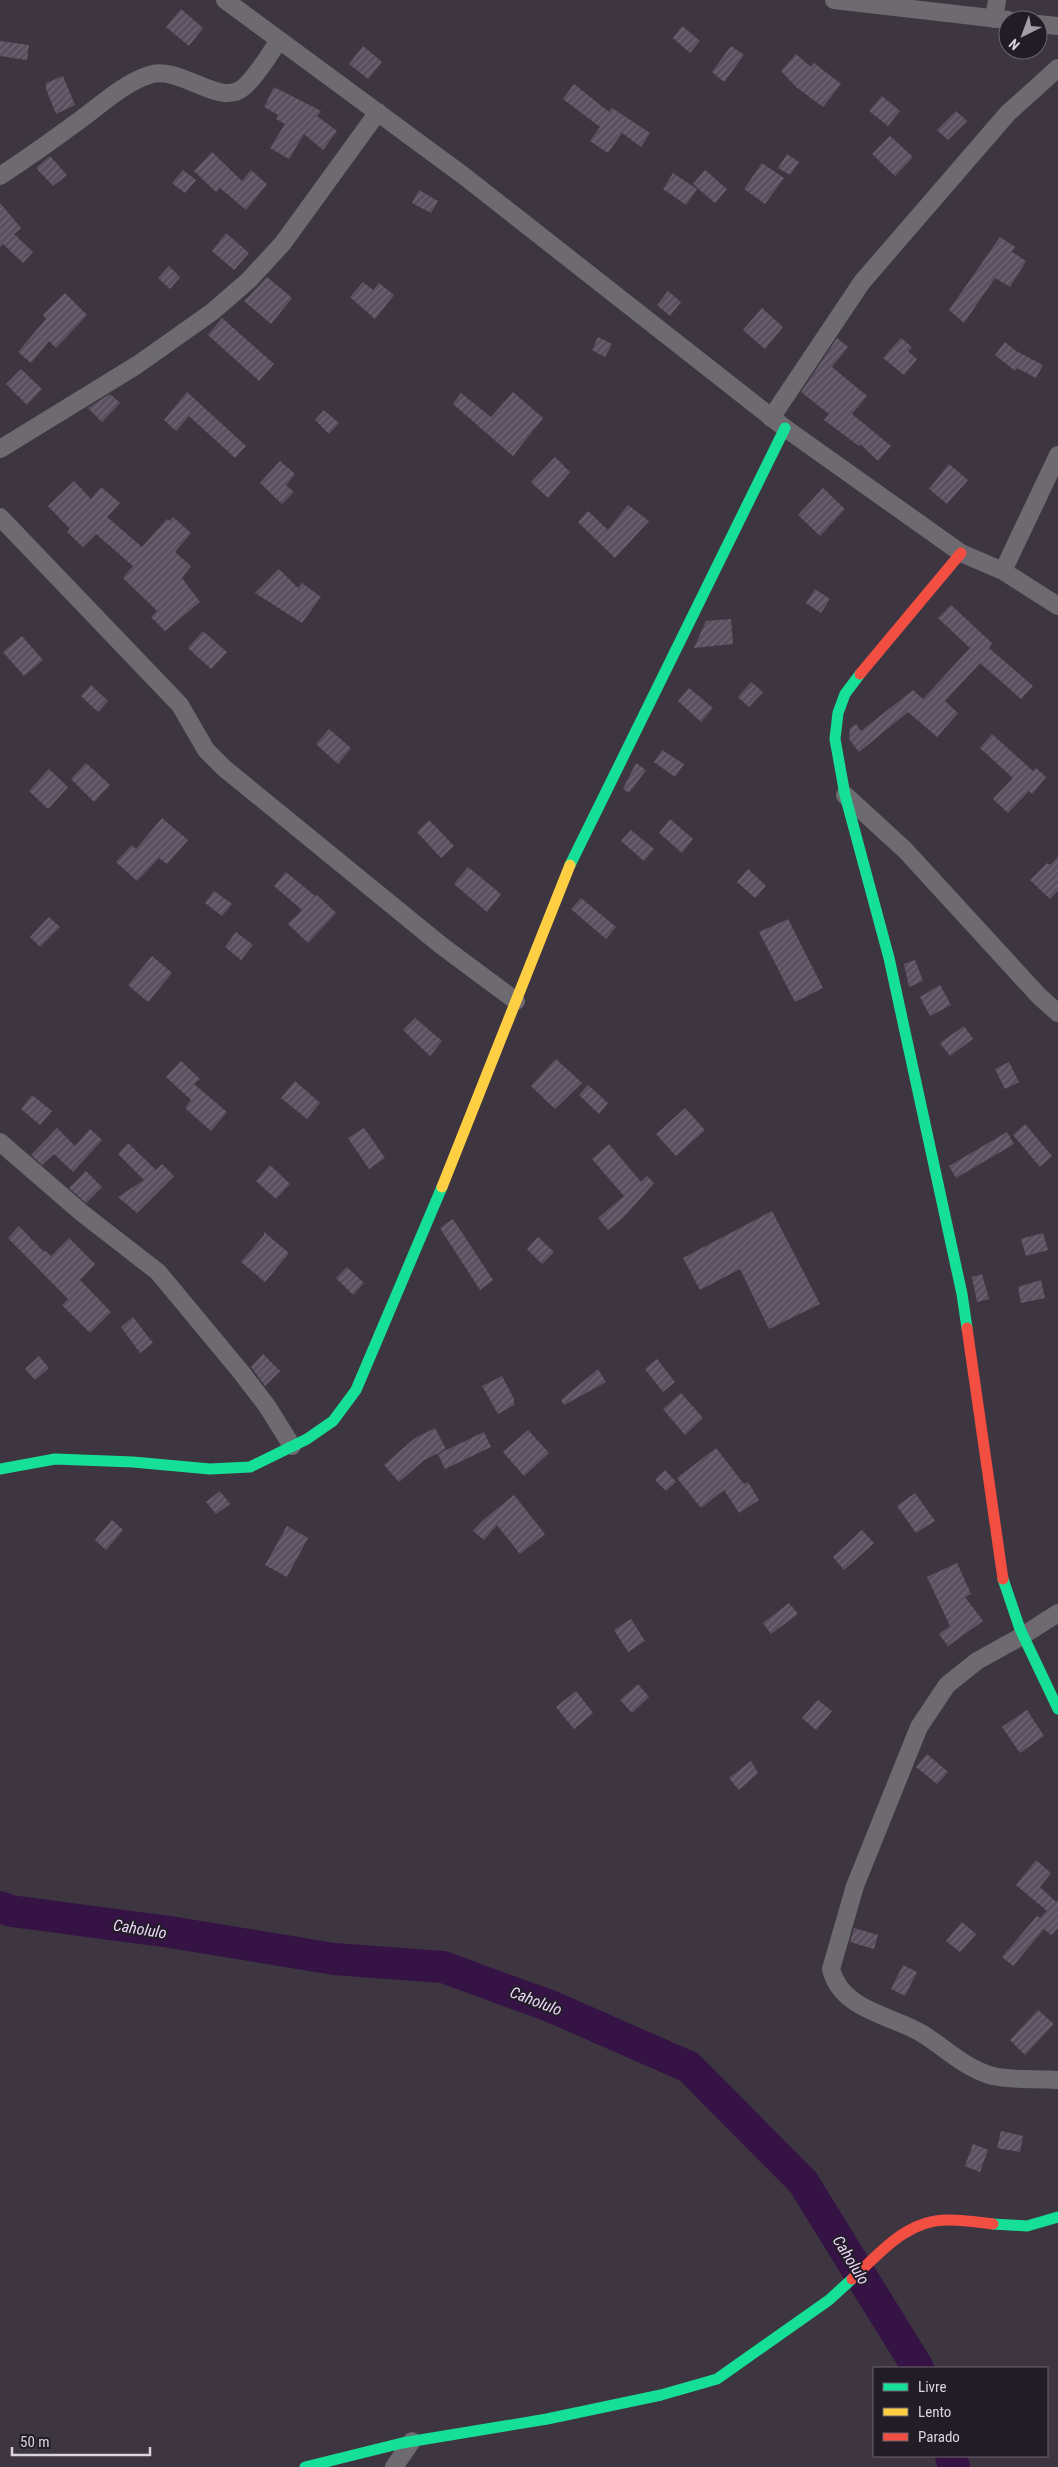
<svg xmlns="http://www.w3.org/2000/svg" width="1058" height="2467" font-family="'Roboto Condensed',sans-serif">
  <defs>
    <pattern id="building-hatch" width="6" height="6" patternUnits="userSpaceOnUse" patternTransform="scale(1.25)"><rect width="6" height="6" fill="#5a505f"/><path d="M-1 1l2-2M0 6l6-6M5 7l2-2" fill="none" stroke="#716876"/></pattern>
  </defs>
  <rect width="100%" height="100%" fill="#3d3641"/>
  <g fill="none" stroke-linecap="round" stroke-linejoin="round">
    <!-- river -->
    <path stroke="#351345" stroke-width="32" d="M0,1907l11,4 159,21 164,27 109,8 107,39 139,61 114,115 115,186
      M951,2456l3,11"/>
  </g>
  <!-- building -->
  <path fill="url(#building-hatch)" d="M181,9l22,19 -14,18 -23,-19z
    M682,26l18,15 -10,12 -17,-15z
    M0,41l29,4 -2,15 -27,-4z
    M363,46l19,16 -14,17 -19,-15z
    M731,46l13,9 -20,27 -12,-10z
    M796,54l15,13 3,-4 27,21 -18,23 -27,-20 -15,-16z
    M63,76l12,29 -19,9 -10,-25v-6z
    M574,84l35,28 3,-4 38,25 -9,14 -19,-14 -14,20 -18,-12 10,-14 -37,-28z
    M274,87l47,24 -4,5 20,15 -14,19 -19,-16 -15,25 -19,-11 15,-24 -9,-5 2,-4 -14,-8z
    M882,96l18,15 -12,15 -19,-15z
    M956,111l11,10 -19,19 -11,-10z
    M890,136l23,21 -18,19 -23,-22z
    M212,152l30,29 9,-11 16,14 -21,26 -26,-22 -4,4 -22,-21z
    M787,154l12,8 -9,13 -12,-7z
    M50,156l17,19 -14,11 -17,-18z
    M762,163l22,15 -19,26 -21,-15z
    M183,170l13,10 -11,13 -13,-10z
    M705,170l22,19 -12,14 -22,-19z
    M673,173l24,16 -11,16 -23,-16z
    M419,190l19,11 -7,12 -19,-10z
    M0,203l21,25 -7,6 19,18 -10,11 -20,-19 -3,3z
    M226,233l23,20 -15,17 -22,-19z
    M1000,237l15,10 -3,5 14,9 -16,26 -15,-9 -31,45 -15,-13z
    M169,266l11,11 -10,12 -12,-11z
    M267,277l25,21 -21,26 -27,-23z
    M363,282l10,8 6,-7 15,12 -19,24 -25,-22z
    M668,291l13,11 -11,14 -13,-11z
    M65,293l22,22 -31,33 -7,-7 -18,22 -13,-11 28,-33 -3,-4z
    M762,308l21,19 -18,22 -22,-19z
    M222,318l52,46 -15,17 -51,-46z
    M598,337l14,7 -7,13 -13,-7z
    M837,338l11,9 -16,20 35,29 -15,18 39,32 -13,15 -18,-17 -1,2 -35,-26 5,-6 -28,-22z
    M901,338l11,9 -4,4 9,8 -13,16 -21,-17z
    M1005,342l11,9 27,14 -7,13 -19,-10 -2,3 -20,-16z
    M21,369l21,20 -15,16 -21,-21z
    M187,392l59,54 -11,12 -46,-42 -13,15 -12,-11z
    M513,392l30,26 -30,38 -60,-52 8,-11 30,24z
    M110,394l10,9 -18,19 -14,-14z
    M324,410l15,13 -10,11 -14,-14z
    M555,457l15,15 -22,26 -17,-16z
    M280,461l15,13 -9,11 8,7 -12,12 -22,-21z
    M949,464l19,16 -21,24 -18,-15z
    M74,481l17,18 10,-12 19,16 -13,14 35,30 25,-28 3,2 3,-4 18,16 -16,19 16,14 -9,12 18,24 -35,29 -14,-14 6,-6 -34,-33 10,-12 -37,-32 -13,13 -16,-15 3,-3 -22,-23z
    M823,488l22,21 -25,27 -22,-21z
    M628,505l21,16 -34,37 -37,-36 10,-11 20,19z
    M279,569l19,19 4,-5 19,14 -19,26 -47,-30z
    M815,589l15,10 -9,14 -15,-10z
    M951,605l41,38 -3,5 44,38 -12,13 -41,-36 -35,38 13,12 -21,24 -29,-25 -49,40 -10,-13 1,-11 6,-4 5,7 52,-41 10,9 47,-51 -32,-30z
    M731,619l2,25 -39,4 12,-27z
    M203,631l24,21 -16,17 -23,-21z
    M22,636l21,24 -19,16 -21,-24z
    M751,682l12,10 -14,15 -11,-10z
    M91,685l17,16 -10,11 -17,-16z
    M689,688l24,20 -12,14 -23,-21z
    M329,729l22,19 -13,16 -22,-20z
    M992,734l41,37 3,-3 10,9 -14,17 -3,-3 -21,22 -15,-14 20,-21 -33,-30z
    M662,750l22,14 -9,13 -21,-15z
    M86,763l24,22 -16,17 -23,-23z
    M636,763l10,7 -17,23 -6,-4z
    M49,769l19,18 -20,22 -19,-18z
    M162,818l26,22 -21,24 -8,-6 -22,23 -21,-19 16,-17 4,4z
    M670,819l23,20 -11,14 -23,-20z
    M429,820l25,26 -13,12 -24,-26z
    M631,830l23,19 -10,12 -23,-20z
    M1058,857v34l-8,8 -20,-19 17,-17 3,2z
    M468,867l33,27 -14,18 -33,-28z
    M748,869l18,17 -11,12 -18,-16z
    M286,872l29,24 2,-1 19,18 -28,30 -20,-19 14,-14 -28,-24z
    M214,891l18,13 -10,12 -17,-13z
    M581,898l35,29 -10,12 -35,-30z
    M49,917l11,10 -20,20 -10,-10z
    M788,919l35,69 -28,14 -36,-70z
    M236,932l17,13 -12,15 -16,-13z
    M152,956l20,17 -24,29 -20,-17z
    M915,960l8,21 -14,6 -5,-23z
    M940,985l11,20 -21,11 -10,-19z
    M415,1018l27,23 -12,15 -27,-26z
    M964,1026l9,13 -23,17 -10,-13z
    M556,1059l26,24 -27,26 -24,-23z
    M181,1061l19,18 -6,5 33,28 -16,19 -26,-23 6,-8 -25,-23z
    M1009,1062l10,20 -14,7 -10,-20z
    M295,1081l25,22 -13,16 -26,-21z
    M588,1085l20,18 -9,11 -20,-19z
    M32,1095l20,16 -12,14 -19,-16z
    M685,1108l20,22 -29,26 -20,-22z
    M1025,1124l27,32 -12,11 -27,-32z
    M57,1128l18,18 15,-17 12,11 -29,32 -19,-18 -12,11 -11,-10z
    M364,1128l21,30 -16,11 -21,-31z
    M1007,1132l7,12 -58,34 -7,-12z
    M128,1143l28,27 6,-6 12,12 -37,37 -19,-16 26,-17 -26,-26z
    M609,1144l32,38 6,-6 7,7 -30,34 -16,13 -10,-12 26,-22 -32,-37z
    M270,1165l20,19 -14,15 -20,-18z
    M86,1171l16,16 -16,16 -17,-15z
    M772,1211l48,93 -51,25 -29,-60 -40,21 -17,-32z
    M453,1219l40,61 -13,10 -40,-62z
    M19,1226l25,26 2,-1 5,5 18,-18 26,26 -15,16 31,32 -21,21 -28,-28 6,-6 -60,-61z
    M264,1232l25,21 -24,29 -24,-20 23,-27z
    M1043,1233l5,17 -22,6 -5,-17z
    M538,1237l16,15 -12,12 -15,-15z
    M347,1267l17,16 -11,12 -17,-17z
    M982,1274l7,25 -12,3 -5,-25z
    M1041,1280l4,18 -24,5 -3,-16z
    M133,1317l20,26 -13,10 -19,-26z
    M263,1354l17,17 -15,15 -14,-19z
    M39,1356l10,12 -14,12 -10,-11z
    M657,1359l18,23 -12,10 -18,-23z
    M598,1369l8,13 -42,23 -3,-5z
    M502,1376l12,23v6l-16,9 -16,-28z
    M681,1393l22,25 -18,17 -22,-26z
    M435,1428l11,21 -23,12 -24,21 -15,-17 31,-27z
    M528,1430l21,23 -25,23 -21,-24z
    M484,1432l7,15 -46,22 -7,-15z
    M716,1448l28,36 4,-2 11,18 -20,13 -15,-23 -23,18 -24,-30z
    M665,1470l11,12 -10,9 -11,-11z
    M220,1491l10,13 -14,10 -10,-12z
    M915,1493l20,28 -19,12 -19,-27z
    M514,1495l31,39 -25,20 -23,-29 -13,15 -11,-9 9,-10z
    M112,1520l11,10 -17,20 -11,-10z
    M287,1526l21,12 -21,39 -22,-12z
    M862,1530l12,13 -30,27 -11,-13z
    M957,1563l14,31 -6,3 18,24 -35,25 -9,-12 11,-8 -23,-49z
    M789,1603l9,11 -27,20 -8,-11z
    M631,1619l14,22 -17,11 -14,-22z
    M638,1684l11,13 -17,16 -12,-13z
    M576,1691l17,22 -19,16 -18,-22z
    M818,1700l14,11 -16,19 -14,-12z
    M1027,1710l17,26 -24,17 -18,-26z
    M927,1754l21,18 -11,12 -21,-17z
    M751,1761l7,12 -19,17 -10,-12z
    M1036,1860l15,13 -11,14 16,15 2,-2v28l-7,7 -7,-6 -31,37 -11,-9 35,-41 3,2 7,-7 -31,-26z
    M962,1922l14,12 -16,18 -14,-11z
    M854,1928l24,7 -4,14 -24,-7z
    M903,1965l14,7 -12,24 -14,-7z
    M1038,2010l16,14 -29,31 -15,-15z
    M1001,2131l22,5 -3,16 -23,-4z
    M973,2144l15,6 -8,22 -15,-6z"/>
  <g fill="none" stroke-linecap="round" stroke-linejoin="round">
    <!-- street -->
    <path stroke="#6d6b70" stroke-width="18" d="M225,0l239,176 321,252 176,125 42,18 55,35
      M834,0l174,20
      M994,19l3,-19
      M1038,24l20,2
      M0,176c29,-19 57,-39 84,-59 20,-15 41,-34 65,-42 32,-11 72,35 96,11 14,-13 24,-31 34,-46
      M771,418l91,-136 146,-169 50,-45
      M0,449l137,-84 75,-53 37,-32 34,-37 95,-131
      M0,517l180,188 26,45 18,18 218,178 74,55
      M1003,571l55,-116
      M845,795l60,55 134,146 19,17
      M0,1142l82,71 76,59 83,100 26,34 25,40
      M1058,1613l-36,23 -45,25 -30,24 -28,42 -64,159 -24,83c10,41 60,46 90,64 25,15 43,35 72,43 22,5 43,2 65,4
      M394,2467l18,-26"/>
    <!-- fast -->
    <path stroke="#16e098" stroke-width="11" d="M860,674l-15,20 -7,19 -3,26 10,56 44,163 73,336 5,34
      M570,865l215,-437
      M0,1469l55,-10 78,3 77,7 40,-2 57,-28 26,-18 23,-31 86,-203
      M1003,1579l17,50 38,80
      M993,2224l34,2 31,-9
      M305,2467l97,-24 145,-24 114,-24 56,-16 112,-79 23,-21"/>
    <!-- slow -->
    <path stroke="#ffcf43" stroke-width="11" d="M442,1187l128,-322"/>
    <!-- jam -->
    <path stroke="#f24e42" stroke-width="11" d="M860,674l101,-121
      M967,1328l36,251
      M852,2279c27,-25 54,-59 95,-59 15,0 31,2 46,4"/>
  </g>
  <g text-anchor="middle" dominant-baseline="central" stroke-width="4" stroke-linejoin="round" paint-order="stroke">
    <!-- water labels -->
    <g font-size="16" font-style="italic" fill="#ebd6f8" stroke="#221c26">
      <text transform="translate(140 1929) rotate(9)">Caholulo</text>
      <text transform="translate(536 2001) rotate(21)">Caholulo</text>
      <text transform="translate(851 2260) rotate(58)">Caholulo</text>
    </g>
  </g>
  <!-- legend -->
  <rect x="873" y="2367" width="175" height="90" fill="#221c26" stroke="#6c6570"/>
  <rect x="883" y="2383" width="25" height="8" fill="#16e098" stroke="#6c6570"/>
  <text x="918" y="2392" font-size="15" fill="#dbd3e0">Livre</text>
  <rect x="883" y="2408" width="25" height="8" fill="#ffcf43" stroke="#6c6570"/>
  <text x="918" y="2417" font-size="15" fill="#dbd3e0">Lento</text>
  <rect x="883" y="2433" width="25" height="8" fill="#f24e42" stroke="#6c6570"/>
  <text x="918" y="2442" font-size="15" fill="#dbd3e0">Parado</text>
  <!-- north arrow -->
  <g transform="translate(1023 35) rotate(222)"><circle r="24" fill="#221c26" stroke="#6c6570"/>
  <path d="M0-4L9 19L0 12L-9 19Z" fill="#a49ca8"/>
  <text y="-8" font-size="14" font-weight="bold" text-anchor="middle" fill="#dbd3e0">N</text>
  </g>
  <!-- scale -->
  <path d="M12 2447v8h138v-8" fill="none" stroke="#dbd3e0" stroke-width="2.5"/>
  <text x="20" y="2447" font-size="15" fill="#dbd3e0" stroke="#221c26" stroke-width="4" paint-order="stroke">50 m</text>
</svg>
